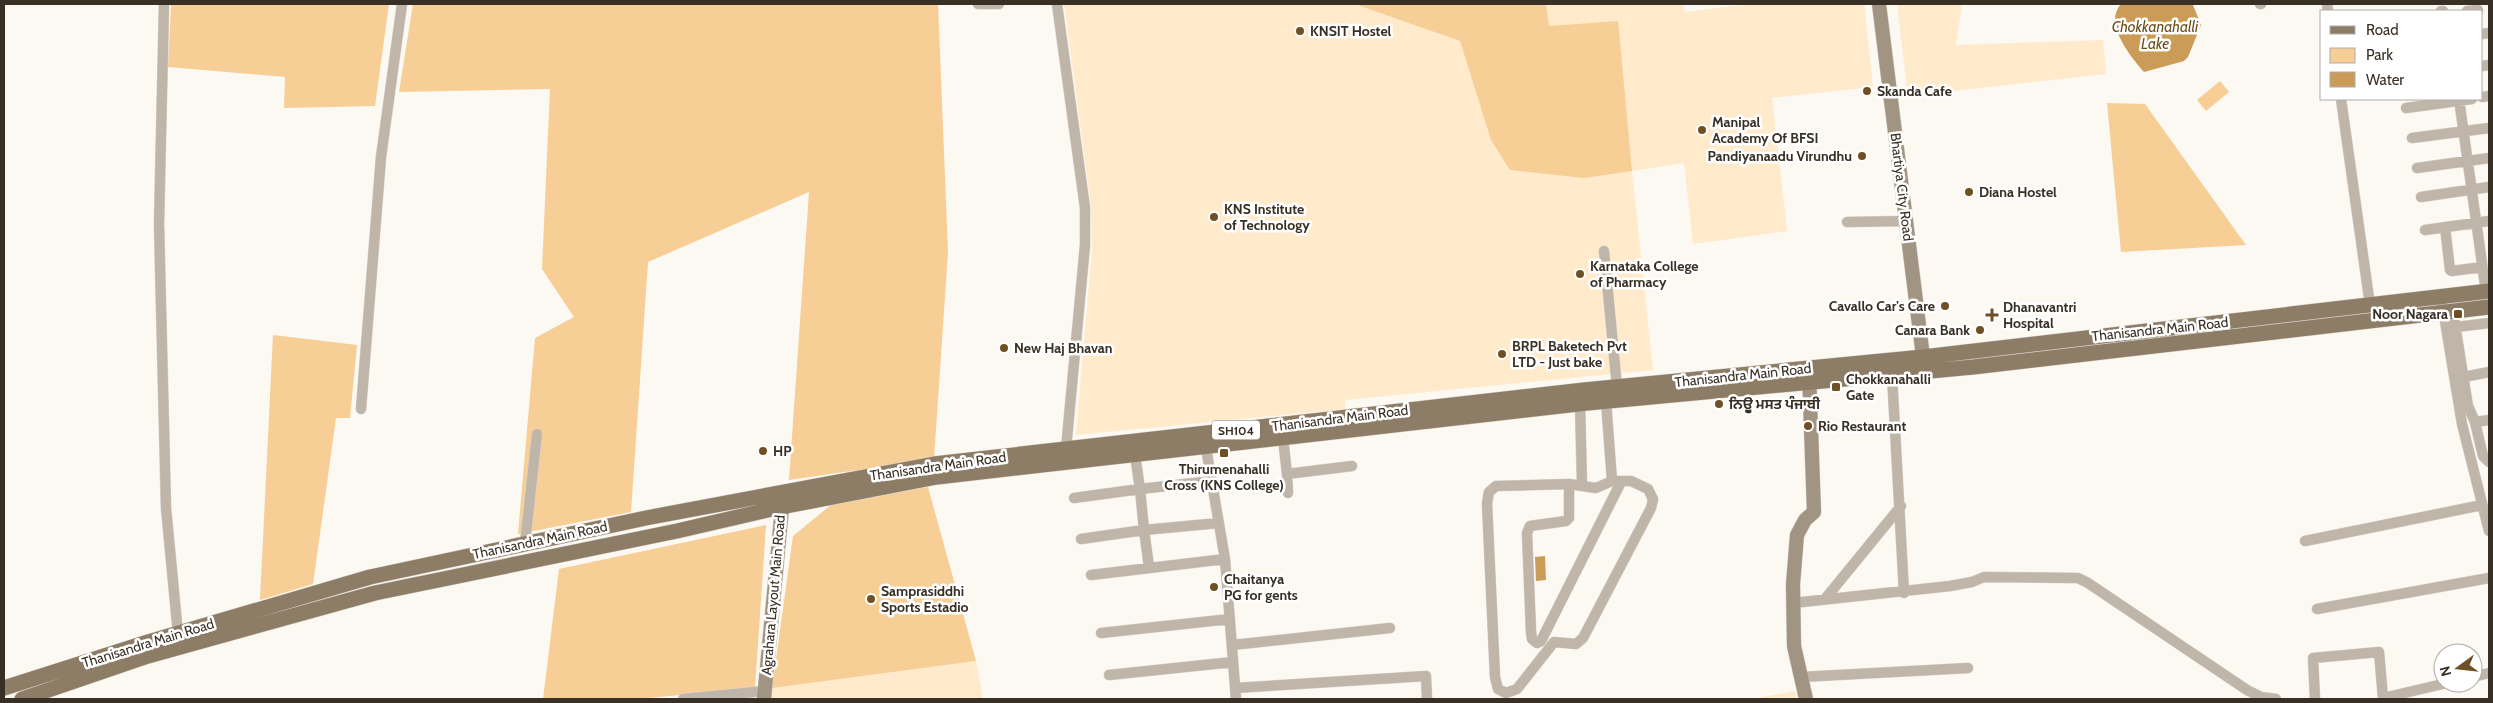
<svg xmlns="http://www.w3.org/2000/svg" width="2493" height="703" font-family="Cabin,'Noto Sans Gurmukhi',sans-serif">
  <rect width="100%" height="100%" fill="#fcf8f2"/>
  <!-- built -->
  <path fill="#ffeacc" d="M1064,4h296v2l100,35 31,99 57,-114 -2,-22h137l2,8 64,-8h115l9,83 -101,11 15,133 -94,13 -9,-81 -52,8 21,199 -308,30v9l-269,26 16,-186 -1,-43z
    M1897,4h65l-6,41 147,-5 3,34 -198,22z
    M976,661l7,38h-212l1,-11z
    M1795,691l2,8h-45z"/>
  <!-- green -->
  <path fill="#f6ce96" d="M171,4h218l-14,102 -91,2 1,-31 -117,-10z
    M413,4h525l10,248 -14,207 -145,21 20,-288 -161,70 -17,250 -113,22 17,-196 39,-21 -32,-48 8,-180 -151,3z
    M1360,4h186l3,22 69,-5 14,150 -48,7 -74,-8 -19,-30 -31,-99 -100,-35z
    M2220,81l9,11 -23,19 -9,-11z
    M2107,103l38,1 101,141 -125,7z
    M273,335l84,10 -7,73h-14l-23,166 -53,16z
    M928,487l48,174 -204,27 21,-152 38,-31z
    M766,525l-11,163 -117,11h-95l16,-130z"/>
  <!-- water -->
  <path fill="#ca9c58" d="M2121,4l72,1 8,20 -13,32 -4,4 -40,11c-13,-15 -41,-49 -23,-68z
    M1545,556l1,24 -10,1 -1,-24z"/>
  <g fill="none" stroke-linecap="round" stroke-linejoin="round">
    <defs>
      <path id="street" d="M164,4l-5,220 7,284 12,126
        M978,4h21
        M1057,4l28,204v37l-19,204
        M2260,4h1
        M2327,4l1,7
        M2441,11h2
        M2467,11l11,-1
        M2482,34l7,-1
        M2482,66l7,-1
        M2482,97l7,-1
        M2341,99l29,206
        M2459,99l27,193
        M2406,108l66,-9
        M2412,138l77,-10
        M2417,168l72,-10
        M2421,197l68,-10
        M1847,222l60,-1
        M2445,227l5,43 2,1 30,-4
        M2425,230l64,-9
        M1604,251l13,136
        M2441,297l21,127 27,107
        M2453,312l15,94 7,16 8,34 6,6
        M2448,328l41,-5
        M1892,375l12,218
        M2464,377l25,-5
        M1606,401l6,80
        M1580,404l2,81
        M361,409l20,-252 21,-153
        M2475,422l14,-2
        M1283,438l4,36 65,-8
        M1205,442l20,117 11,140
        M1287,474l1,19
        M1212,481l-72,8 4,41 75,-7
        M1612,481h19l17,8 5,10 -2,9 -68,130 -7,6 -22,-2 -37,47 -11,4 -8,-4 -3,-12 -8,-174 2,-11 7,-6 73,-2 27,4z
        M1569,484v34l-3,3 -36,5 -3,7 4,99 1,7 5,4 4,-2 80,-159
        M1074,498l66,-9 -5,-34
        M1081,539l63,-9 5,37
        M2305,541l177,-36
        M525,543l12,-109
        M1091,575l134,-16
        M1825,599l76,-93
        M1793,603l157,-17 22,-4 12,-5 94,1 10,5 159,107 14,7 15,2
        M2317,609l172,-31
        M1101,633l129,-14
        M1232,645l158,-17
        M1109,675l124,-13
        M1801,677l167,-9
        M2473,677l16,-4
        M1235,688l191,-12 1,23
        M683,699l82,-8
        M2315,699l-2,-41 66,-6 4,46 64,-15"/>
      <path id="secondary" d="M1879,4l44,353
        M764,699l19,-202
        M1806,699l-12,-53 -1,-62 4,-49 8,-15 9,-8 -5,-140"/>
      <path id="primary" d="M4,688l141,-45 225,-66 276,-59 288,-54 650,-74 339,-33 566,-66
        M22,699l126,-43 227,-63 302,-62 104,-24 156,-30 650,-74 386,-36 516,-60"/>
    </defs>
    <!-- street casing -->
    <use href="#street" stroke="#d9d4cd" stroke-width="11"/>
    <!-- secondary casing -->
    <use href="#secondary" stroke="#d9d4cd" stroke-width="15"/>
    <!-- primary casing -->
    <use href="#primary" stroke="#d9d4cd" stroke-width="16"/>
    <!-- street -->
    <use href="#street" stroke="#bfb5a9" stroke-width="10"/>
    <!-- secondary -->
    <use href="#secondary" stroke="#a29482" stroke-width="14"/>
    <!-- primary -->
    <use href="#primary" stroke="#8d7d66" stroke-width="15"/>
  </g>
  <!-- markers -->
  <g fill="#6d5024" stroke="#fff" stroke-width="2">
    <circle cx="1300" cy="31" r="5"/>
    <circle cx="1867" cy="91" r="5"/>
    <circle cx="1702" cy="130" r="5"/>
    <circle cx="1862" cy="156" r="5"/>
    <circle cx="1969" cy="192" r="5"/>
    <circle cx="1214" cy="217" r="5"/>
    <circle cx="1580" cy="274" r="5"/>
    <circle cx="1945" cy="306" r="5"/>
    <rect x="2453" y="309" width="10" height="10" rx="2.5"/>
    <path d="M1989.5 307.5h5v5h5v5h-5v5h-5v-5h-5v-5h5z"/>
    <circle cx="1980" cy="330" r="5"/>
    <circle cx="1004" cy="348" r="5"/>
    <circle cx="1502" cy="354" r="5"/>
    <rect x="1831" y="382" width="10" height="10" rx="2.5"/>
    <circle cx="1719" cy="404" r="5"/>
    <circle cx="1808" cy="426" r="5"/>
    <circle cx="763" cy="451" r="5"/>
    <rect x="1219" y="448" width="10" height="10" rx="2.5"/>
    <circle cx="1214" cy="587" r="5"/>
    <circle cx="871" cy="599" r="5"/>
  </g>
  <g text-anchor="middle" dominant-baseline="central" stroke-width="5" stroke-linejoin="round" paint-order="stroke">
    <!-- shield labels -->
    <rect fill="#fff" stroke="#746e66" stroke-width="1" x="1212" y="420.5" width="48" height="19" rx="4"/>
    <g font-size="12" font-weight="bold" fill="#393025">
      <text x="1236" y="430">SH104</text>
    </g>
    <!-- poi labels -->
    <g font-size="14" font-weight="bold" fill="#393025" stroke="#fff" text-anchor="start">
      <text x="1310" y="31">KNSIT Hostel</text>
      <text x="1877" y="91">Skanda Cafe</text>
      <text x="1712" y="122">Manipal<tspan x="1712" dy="16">Academy Of BFSI</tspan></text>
      <text x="1852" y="156" text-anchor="end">Pandiyanaadu Virundhu</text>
      <text x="1979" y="192">Diana Hostel</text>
      <text x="1224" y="209">KNS Institute<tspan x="1224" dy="16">of Technology</tspan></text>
      <text x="1590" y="266">Karnataka College<tspan x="1590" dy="16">of Pharmacy</tspan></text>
      <text x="1935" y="306" text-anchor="end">Cavallo Car's Care</text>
      <text x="2003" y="307">Dhanavantri<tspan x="2003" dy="16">Hospital</tspan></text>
      <text x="2448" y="314" text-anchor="end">Noor Nagara</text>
      <text x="1970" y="330" text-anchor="end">Canara Bank</text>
      <text x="1512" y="346">BRPL Baketech Pvt<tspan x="1512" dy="16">LTD - Just bake</tspan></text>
      <text x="1014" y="348">New Haj Bhavan</text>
      <text x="1846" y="379">Chokkanahalli<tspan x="1846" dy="16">Gate</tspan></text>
      <text x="1729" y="404">ਨਿਉੁੂ ਮਸਤ ਪੰਜਾਬੀ</text>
      <text x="1818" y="426">Rio Restaurant</text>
      <text x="773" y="451">HP</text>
      <text x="1224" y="469" text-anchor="middle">Thirumenahalli<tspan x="1224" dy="16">Cross (KNS College)</tspan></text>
      <text x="1224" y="579">Chaitanya<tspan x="1224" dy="16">PG for gents</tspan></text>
      <text x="881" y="591">Samprasiddhi<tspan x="881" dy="16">Sports Estadio</tspan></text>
    </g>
    <!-- street labels -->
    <g font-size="14" fill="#393025" stroke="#fff">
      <text transform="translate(1902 187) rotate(83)">Bhartiya City Road</text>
      <text transform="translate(2160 329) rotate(-6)">Thanisandra Main Road</text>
      <text transform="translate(1743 375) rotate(-6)">Thanisandra Main Road</text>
      <text transform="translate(1340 418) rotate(-7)">Thanisandra Main Road</text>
      <text transform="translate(938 466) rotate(-8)">Thanisandra Main Road</text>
      <text transform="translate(540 540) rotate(-12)">Thanisandra Main Road</text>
      <text transform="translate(773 595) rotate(-85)">Agrahara Layout Main Road</text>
      <text transform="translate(148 643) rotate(-17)">Thanisandra Main Road</text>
    </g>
    <!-- water labels -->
    <g font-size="15" font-style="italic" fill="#6c4d19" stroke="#fff">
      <text x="2155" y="27">Chokkanahalli<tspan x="2155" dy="17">Lake</tspan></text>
    </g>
  </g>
  <!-- border -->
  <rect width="2493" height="703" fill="none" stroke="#393025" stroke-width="10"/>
  <!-- legend -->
  <rect x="2320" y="10" width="162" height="90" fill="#ffffff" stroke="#b0aca8"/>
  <rect x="2330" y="26" width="25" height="8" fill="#8d7d66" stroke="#b0aca8"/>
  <text x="2366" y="35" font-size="15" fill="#393025">Road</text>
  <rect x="2330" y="48" width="25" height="15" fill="#f6ce96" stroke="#b0aca8"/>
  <text x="2366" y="60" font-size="15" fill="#393025">Park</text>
  <rect x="2330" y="72" width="25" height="15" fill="#ca9c58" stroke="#b0aca8"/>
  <text x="2366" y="85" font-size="15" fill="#393025">Water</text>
  <!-- north arrow -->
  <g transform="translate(2458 668) rotate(255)"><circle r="24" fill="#ffffff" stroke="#b0aca8"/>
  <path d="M0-4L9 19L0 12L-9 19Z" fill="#6d5024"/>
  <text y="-8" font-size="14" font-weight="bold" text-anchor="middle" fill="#393025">N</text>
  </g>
</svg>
